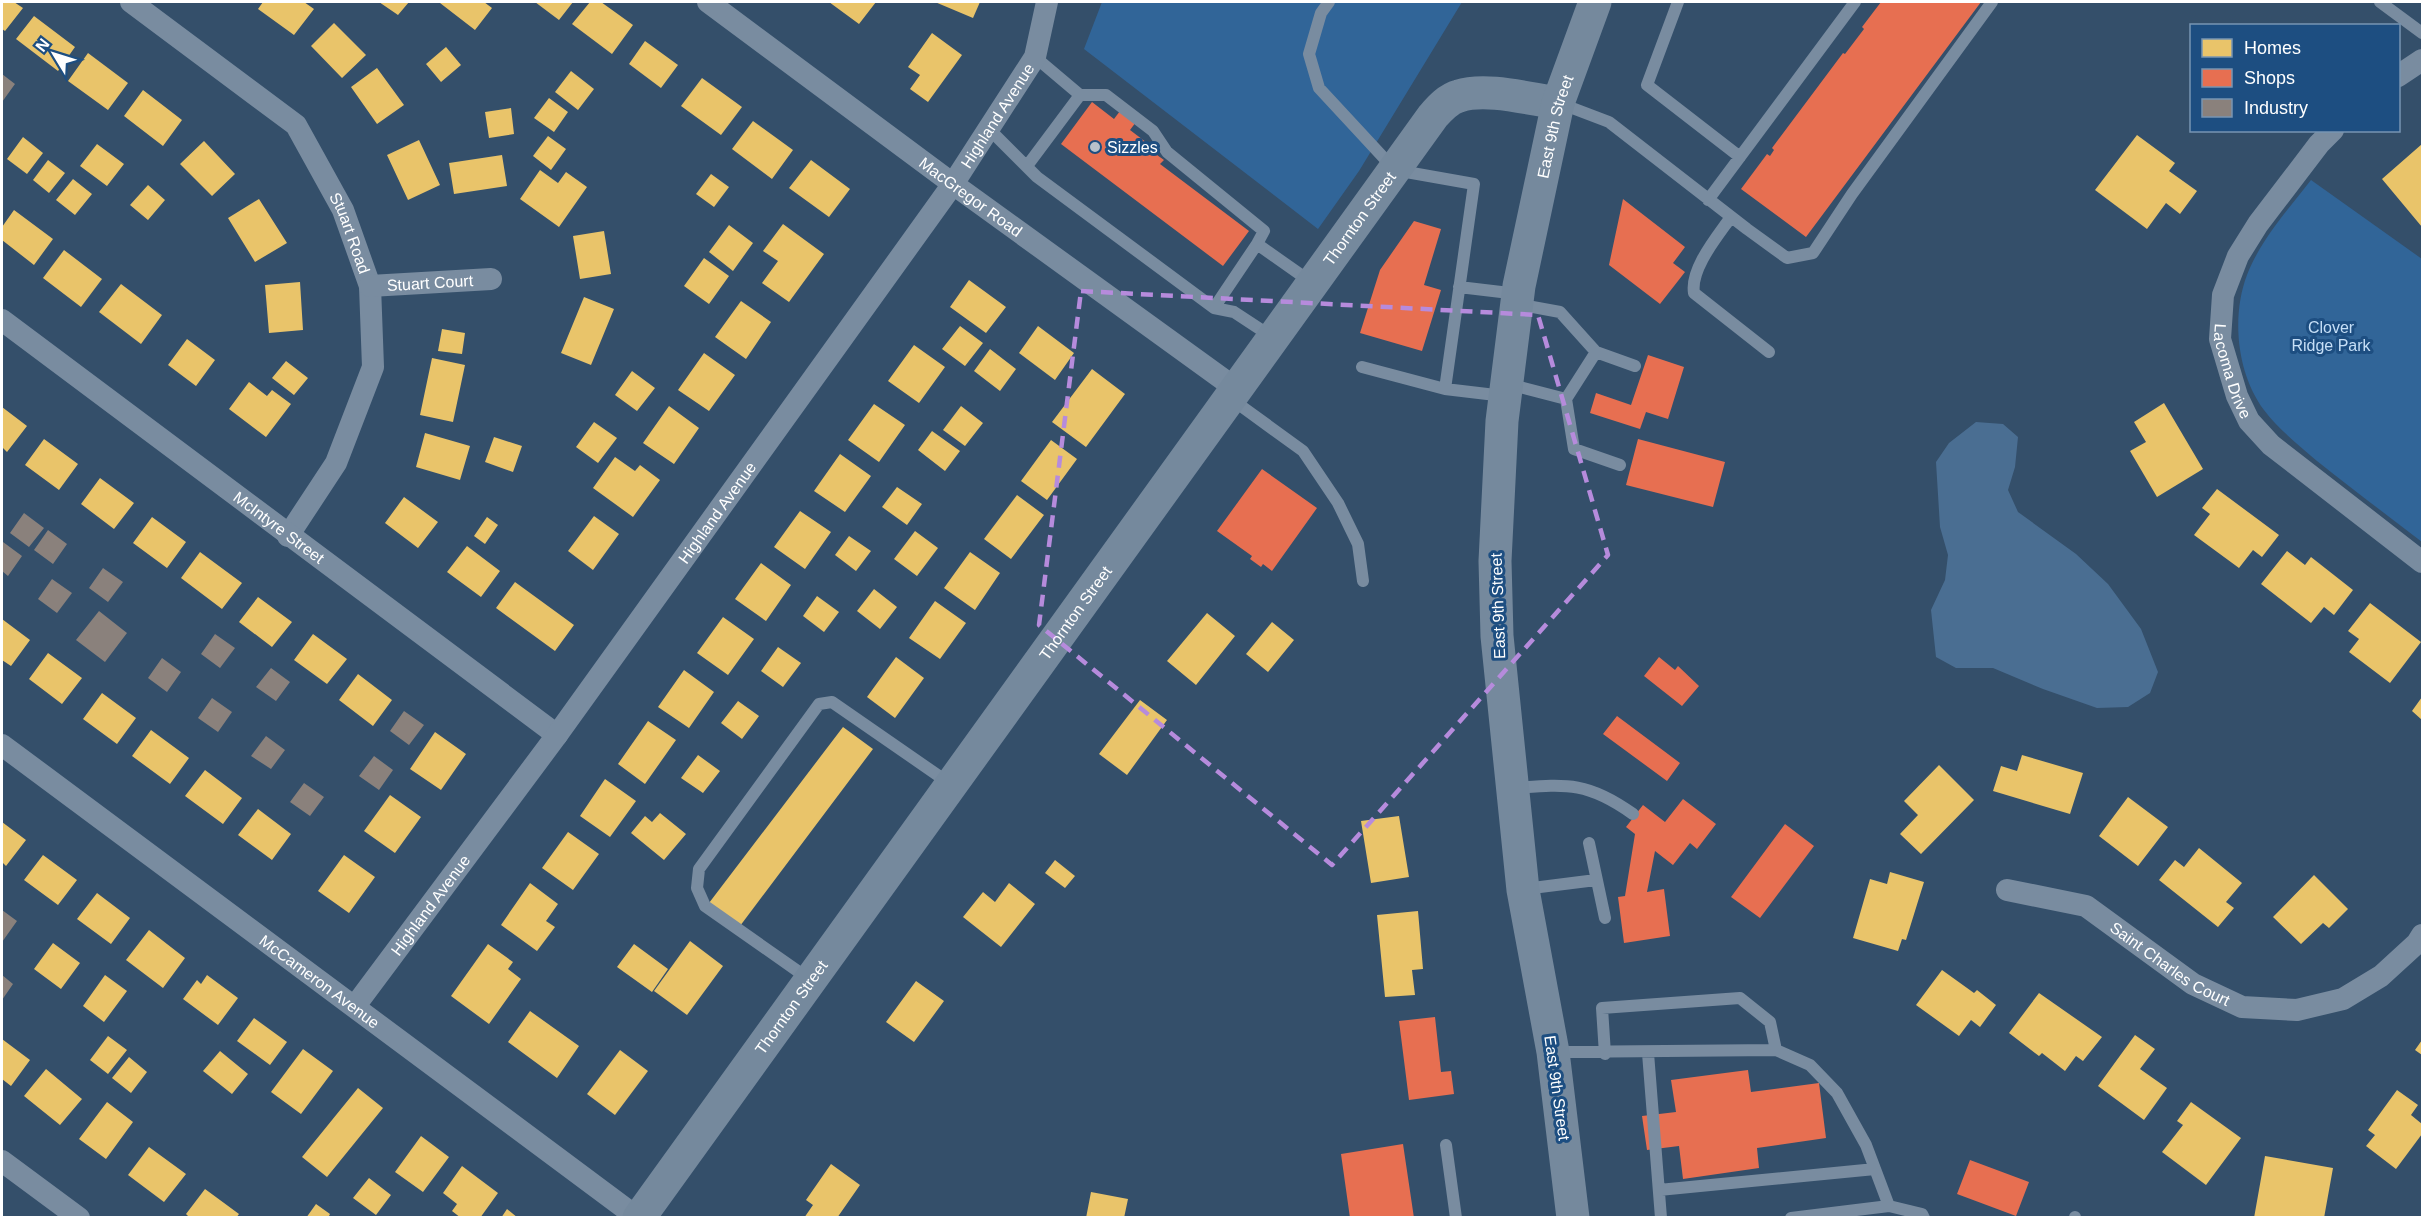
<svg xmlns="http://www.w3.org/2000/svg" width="2424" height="1219" font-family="Helvetica,sans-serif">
  <rect width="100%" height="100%" fill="#344f6a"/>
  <!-- green -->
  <path fill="#316598" d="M1102,2h360l-103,169 -41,58 -234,-180z
    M2311,180l111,79v283c-35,-27 -70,-53 -105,-81 -18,-16 -38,-31 -53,-51 -27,-36 -33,-93 -17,-135 14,-36 41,-65 64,-95z"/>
  <!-- water -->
  <path fill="#4a6e92" d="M1976,422l27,2 15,13 -3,30 -7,23 10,22 58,42 32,30 33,45 17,43 -8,21 -22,14 -31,1 -54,-19 -50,-21h-37l-20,-11 -5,-47 14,-30 3,-25 -8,-28 -4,-65 13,-19z"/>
  <!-- homes -->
  <path fill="#e9c46a" d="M2,2h12l9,6 -18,23 -3,-2z
    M263,2h41l10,7 -20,26 -36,-26z
    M379,2h30l-11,13z
    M441,2h43l8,6 -17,22 -35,-27z
    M535,2h38l-14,18z
    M590,2h11l32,23 -21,29 -40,-30z
    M829,2h47l-17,22z
    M935,2h45l-7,16z
    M34,16l41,31 -17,24 -42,-32z
    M334,23l32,32 -24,23 -31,-32z
    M932,33l30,22 -34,47 -18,-13 10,-14 -12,-8z
    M645,41l33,24 -17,23 -32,-24z
    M446,47l15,18 -20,17 -15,-18z
    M88,53l40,30 -20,27 -40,-29z
    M377,68l27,37 -27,19 -26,-37z
    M571,71l23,18 -16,21 -23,-18z
    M702,78l40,29 -21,28 -40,-29z
    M143,90l39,30 -19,26 -39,-30z
    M549,98l19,14 -14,20 -20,-14z
    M511,108l3,26 -25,4 -4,-26z
    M753,121l40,29 -21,29 -40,-30z
    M2137,135l38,28 -6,8 28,20 -17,23 -14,-11 -19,26 -52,-39z
    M548,136l18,13 -15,21 -18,-14z
    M23,137l20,16 -16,21 -20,-15z
    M419,140l21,45 -32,15 -21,-45z
    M204,141l31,33 -23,22 -32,-32z
    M97,144l27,20 -17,22 -27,-20z
    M2422,144v83l-40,-48z
    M502,155l5,31 -53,8 -5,-31z
    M48,160l17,13 -16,20 -16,-13z
    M811,160l39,29 -21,28 -40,-29z
    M540,170l18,13 8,-11 21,15 -28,40 -39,-28z
    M711,174l18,13 -15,20 -18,-13z
    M73,179l19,15 -17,21 -19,-15z
    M148,185l17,15 -17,20 -18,-15z
    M259,199l28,44 -32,19 -27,-44z
    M14,210l39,29 -19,26 -32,-25v-13z
    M783,224l41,30 -35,48 -27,-19 16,-22 -15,-10z
    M729,225l24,18 -20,28 -24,-19z
    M604,231l7,43 -31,5 -7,-43z
    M64,250l38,29 -21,28 -38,-29z
    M704,258l25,18 -20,28 -25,-18z
    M969,280l37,27 -20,26 -36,-26z
    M300,282l3,48 -34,3 -4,-48z
    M121,284l41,31 -21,29 -42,-32z
    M584,297l30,12 -23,56 -30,-12z
    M741,301l30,21 -25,37 -31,-22z
    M960,326l23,17 -18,23 -23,-17z
    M1038,326l36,27 -19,27 -36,-27z
    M442,329l23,4 -3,21 -24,-3z
    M187,339l28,21 -19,26 -28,-21z
    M914,345l31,22 -26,36 -31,-22z
    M990,349l26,20 -16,22 -26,-20z
    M704,353l31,22 -26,36 -31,-21z
    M432,358l33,7 -12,57 -33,-7z
    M286,361l22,17 -14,17 -22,-17z
    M1092,369l33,25 -39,53 -34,-25z
    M632,371l23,17 -18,23 -22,-16z
    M249,382l18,14 5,-6 19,14 -25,33 -37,-28z
    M2164,403l39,66 -46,28 -27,-46 16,-9 -12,-20z
    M874,404l31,21 -26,37 -31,-22z
    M669,406l30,22 -25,36 -31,-21z
    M961,406l22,17 -18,23 -22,-16z
    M2,407l25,19 -20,26 -5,-5z
    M594,422l23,16 -19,25 -22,-16z
    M932,431l28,20 -15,20 -27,-21z
    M425,433l45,13 -10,34 -44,-13z
    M494,437l28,9 -9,26 -28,-10z
    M44,439l34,25 -19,26 -34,-25z
    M1051,440l26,19 -30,41 -26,-19z
    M840,454l31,22 -26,36 -31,-21z
    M615,457l20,14 5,-6 20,15 -27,37 -40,-29z
    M100,478l34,25 -20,26 -33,-25z
    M897,487l25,17 -15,21 -25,-18z
    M2217,489l62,46 -17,22 -9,-7 -14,18 -45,-33 16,-21 -8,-6z
    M1017,495l27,20 -33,44 -27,-20z
    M404,497l34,25 -20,26 -33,-25z
    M800,511l31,21 -26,37 -31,-22z
    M594,516l25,18 -26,36 -25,-19z
    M152,517l34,25 -19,26 -34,-25z
    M487,517l11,8 -13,19 -11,-8z
    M915,531l23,17 -21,28 -23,-17z
    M849,536l22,15 -15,20 -21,-16z
    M467,546l33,25 -19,26 -34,-25z
    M2287,551l18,14 6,-8 42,33 -19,25 -10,-8 -13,16 -50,-39z
    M200,552l42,31 -20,26 -41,-31z
    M970,552l30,21 -25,37 -31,-22z
    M761,563l30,22 -25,36 -31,-22z
    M515,582l59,43 -19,26 -59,-43z
    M874,589l23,18 -17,22 -23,-18z
    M817,596l22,16 -15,20 -21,-16z
    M258,597l34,25 -20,25 -33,-25z
    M935,601l31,22 -26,36 -31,-21z
    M2370,603l51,39 -31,41 -41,-31 10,-13 -11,-8z
    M1207,613l28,23 -39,49 -29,-24z
    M723,617l31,22 -26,36 -31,-22z
    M2,619l28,21 -19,26 -9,-6z
    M1272,622l22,18 -26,32 -22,-18z
    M313,634l34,25 -20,25 -33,-24z
    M778,647l23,16 -18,24 -22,-16z
    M48,653l34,25 -20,26 -33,-25z
    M896,657l28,21 -29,40 -28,-21z
    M684,670l30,22 -25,36 -31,-21z
    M358,674l34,26 -19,26 -34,-26z
    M102,693l34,25 -19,26 -34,-25z
    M2422,697v23l-10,-9z
    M1140,700l27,20 -40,55 -28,-21z
    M738,701l21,15 -17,23 -21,-16z
    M648,721l28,19 -31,44 -27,-20z
    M843,727l30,22 -133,177 -31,-23z
    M151,730l38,28 -19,26 -38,-28z
    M435,732l31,22 -25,36 -31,-21z
    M698,755l22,16 -17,22 -22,-15z
    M2022,755l61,18 -13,41 -77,-23 8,-25 16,5z
    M1939,765l35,35 -53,54 -21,-20 18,-19 -14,-14z
    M205,770l37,28 -19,26 -38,-28z
    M605,779l31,22 -26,36 -30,-21z
    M390,795l31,22 -26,36 -31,-22z
    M2128,797l40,30 -30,39 -39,-30z
    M258,809l33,25 -19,26 -34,-25z
    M660,813l26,21 -22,26 -33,-27 14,-17 7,6z
    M1399,816l10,61 -38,6 -10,-62z
    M2,822l24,18 -20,26 -4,-4z
    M568,832l31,22 -26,36 -31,-22z
    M2199,848l43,35 -16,19 8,6 -16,19 -59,-47 16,-20 9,7z
    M43,855l34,25 -19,25 -34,-25z
    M344,855l31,22 -26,36 -31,-22z
    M1055,860l20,16 -10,12 -20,-15z
    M1890,872l34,10 -18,58 -4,-1 -4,12 -45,-13 17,-59 17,5z
    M2314,875l34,34 -19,19 -6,-5 -22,21 -28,-27z
    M530,883l28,21 -12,17 9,6 -18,24 -36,-26z
    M1009,883l26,21 -34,43 -38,-30 20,-25 12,10z
    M97,893l33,25 -19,26 -34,-25z
    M1418,911l5,58 -11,1 3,25 -30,2 -8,-82z
    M149,930l36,28 -22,30 -37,-28z
    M690,941l33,25 -36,49 -33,-24z
    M53,943l27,20 -19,26 -27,-20z
    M488,944l25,18 -5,7 13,10 -32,45 -38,-28z
    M634,944l34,25 -16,23 -35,-25z
    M1942,970l32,23 3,-3 19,15 -16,22 -9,-7 -12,16 -43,-31z
    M105,975l22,16 -23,31 -21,-16z
    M207,975l31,23 -20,27 -35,-26 14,-19 4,4z
    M916,981l28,20 -30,41 -28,-20z
    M2039,993l63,44 -19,24 -7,-5 -11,15 -23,-18 -3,3 -30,-23z
    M530,1011l49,35 -22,32 -49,-36z
    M254,1018l33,24 -17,23 -33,-24z
    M2135,1035l20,14 -15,20 27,19 -23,32 -46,-34z
    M108,1036l19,14 -19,24 -18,-14z
    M2,1039l28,21 -19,26 -9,-7z
    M2422,1040v15l-7,-5z
    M303,1049l30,22 -32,43 -30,-22z
    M620,1050l28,21 -33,44 -28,-21z
    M220,1051l28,23 -16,20 -29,-23z
    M129,1057l18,15 -16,21 -19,-15z
    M46,1069l36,30 -22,26 -36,-29z
    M358,1088l25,20 -56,69 -25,-20z
    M2397,1090l21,15 -7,10 11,9v10l-26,35 -30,-23 9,-11 -7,-5z
    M107,1102l26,20 -27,37 -27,-20z
    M2191,1102l50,36 -35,47 -44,-33 21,-27 -6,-4z
    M421,1136l28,21 -26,35 -28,-20z
    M149,1147l37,27 -22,28 -36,-27z
    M2265,1156l68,12 -9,50h-70z
    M831,1164l29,21 -23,33h-33l9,-13 -7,-5z
    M462,1166l36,27 -18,25h-19l-9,-7 5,-7 -14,-11z
    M369,1178l22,17 -15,20 -23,-17z
    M205,1189l34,25 -3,4h-46l-4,-4z
    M1091,1192l37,7 -4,19h-38z
    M316,1204l14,10 -2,4h-22z
    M507,1209l11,9h-17z"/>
  <!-- shops -->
  <path fill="#e76f51" d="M1881,2h100l-175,235 -65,-48 26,-35 3,2 4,-6 -2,-2 71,-95 2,1 19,-25 -2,-2z
    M1092,102l22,17 6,-8 16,11 -6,8 29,22 -2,3 7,5 -4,4 89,67 -26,35 -162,-122z
    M1623,199l62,48 -12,16 12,9 -25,32 -51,-39z
    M1414,221l27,8 -17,56 17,5 -19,61 -62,-18 20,-63z
    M1648,355l36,12 -16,52 -22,-7 -6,17 -50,-16 6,-20 35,12z
    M1638,439l87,23 -12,45 -87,-22z
    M1262,469l55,39 -45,63 -9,-7 -2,3 -11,-8 2,-3 -35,-25z
    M1659,657l16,13 3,-4 21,20 -17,20 -38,-30z
    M1617,716l63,47 -13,18 -64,-47z
    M1683,799l33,25 -19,25 -7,-6 -17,22 -18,-14 -8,41 17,-3 6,47 -46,7 -6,-46 7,-1 10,-62 -9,-7 17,-22 22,17z
    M1785,824l29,22 -54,72 -29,-21z
    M1435,1017l6,55 10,-1 3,23 -45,6 -10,-79z
    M1748,1070l3,22 68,-9 7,55 -69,10 2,20 -76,11 -4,-33 -32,4 -5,-34 34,-4 -5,-32z
    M1403,1144l11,74h-64l-9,-64z
    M1970,1160l59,22 -13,34 -59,-22z"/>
  <!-- industry -->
  <path fill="#8a817c" d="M2,74l13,10 -13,18z
    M24,513l20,15 -15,19 -19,-14z
    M48,530l19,14 -14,20 -19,-14z
    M3,542l19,14 -14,20 -6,-5z
    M103,568l20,14 -15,20 -19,-14z
    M52,579l20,14 -15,20 -19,-14z
    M99,611l28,22 -22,29 -29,-22z
    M215,634l20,14 -15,20 -19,-14z
    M162,658l19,14 -14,20 -19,-14z
    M271,668l19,14 -14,19 -20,-14z
    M212,698l20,14 -14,20 -20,-14z
    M404,711l20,14 -15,20 -19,-14z
    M266,736l19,14 -14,19 -20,-13z
    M374,756l19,14 -14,20 -20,-14z
    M304,783l20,14 -14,19 -20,-14z
    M2,910l15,11 -15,21z
    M2,975l11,9 -11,16z"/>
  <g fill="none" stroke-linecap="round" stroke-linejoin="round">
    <!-- lane -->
    <path stroke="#798ca0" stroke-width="12" d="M1329,2l-8,11 -12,41 10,34 76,82 79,14 -29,205
      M1678,2l-31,83 93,72
      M2380,2l42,31
      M1080,95h26l47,36 14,21 97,79 -7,13
      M1559,103l50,19 138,107 40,29 26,-5 39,-59 140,-192
      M988,128l49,49 177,131 20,4 38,25
      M1027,166l53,-71 -45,-38
      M1708,200l147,-198
      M1731,217c-14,20 -41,52 -37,76l75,59
      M1459,287l59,7
      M1517,304l43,8 36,40 39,14
      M1214,308l43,-64 54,38
      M1596,352l-30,47 8,50 46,16
      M1362,367l83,22 59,7
      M1508,384l58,15
      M1230,398l73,53 35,52 20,41 5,37
      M1515,788c53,-4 73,-6 118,26
      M1589,843l16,75
      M1524,889l72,-9
      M809,979l-104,-73 -8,-18 2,-19 120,-165 13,-2 117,81
      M1554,1052l222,-2 34,15 27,28 29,52 23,61 -98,12
      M1648,1053l13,165
      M1605,1054l-3,-46 138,-10 30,24 6,28
      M1446,1145l10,73
      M1659,1190l216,-21
      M1889,1206l33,8 2,4
      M2075,1217v1"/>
    <!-- street -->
    <g stroke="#798ca0" stroke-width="22">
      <path id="s1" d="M131,2l165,123 47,85 27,76 3,81 -37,96 -48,73"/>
      <path id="s2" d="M708,2l245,182 282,204"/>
      <path d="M2398,76l24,-16"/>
      <path id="s3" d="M2333,130l-14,14 -61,80 -20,32 -15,39 -3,44 17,57 12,25 22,24 151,117"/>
      <path id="s4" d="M370,286l121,-7"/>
      <path id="s5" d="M2,320l555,415"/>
      <path id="s6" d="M2,745l636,473"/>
      <path id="s7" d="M2007,890l79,16 107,78 49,23 55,3 46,-11 38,-23 36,-33 5,-8"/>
      <path id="s8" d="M355,1006l202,-271 396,-551 82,-127 12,-55"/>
      <path d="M2,1161l77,57"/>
    </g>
    <!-- secondary -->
    <g stroke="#75899d" stroke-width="33">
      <path id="s9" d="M639,1218l794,-1102c7,-8 15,-17 26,-20 27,-9 70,3 99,7"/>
      <path id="s10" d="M1573,1218l-20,-166 -30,-162 -26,-254 -2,-75 7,-140 17,-135 39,-183 37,-101"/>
    </g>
  </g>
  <!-- marked area -->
  <path fill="none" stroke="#b68bdc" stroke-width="4.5" stroke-dasharray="12 8" stroke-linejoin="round" d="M1081,291l457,24 70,240 -276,310 -293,-240z"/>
  <!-- markers -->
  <circle fill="#b8c1cb" stroke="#1d4e81" stroke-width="2" cx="1095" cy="147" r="6"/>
  <g text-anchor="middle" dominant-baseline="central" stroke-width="6" stroke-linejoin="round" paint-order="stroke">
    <!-- street labels -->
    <g font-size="16" fill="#fff" stroke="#1d4e81">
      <text stroke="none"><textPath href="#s8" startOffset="1098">Highland Avenue</textPath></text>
      <text stroke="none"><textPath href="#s10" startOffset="1102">East 9th Street</textPath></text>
      <text stroke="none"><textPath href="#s2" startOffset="327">MacGregor Road</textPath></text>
      <text stroke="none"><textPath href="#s9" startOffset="1232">Thornton Street</textPath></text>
      <text stroke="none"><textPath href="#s1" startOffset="327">Stuart Road</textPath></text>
      <text stroke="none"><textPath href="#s4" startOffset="60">Stuart Court</textPath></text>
      <text stroke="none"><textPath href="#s3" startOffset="278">Lacoma Drive</textPath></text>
      <text stroke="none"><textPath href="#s8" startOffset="612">Highland Avenue</textPath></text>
      <text stroke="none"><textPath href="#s5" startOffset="346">McIntyre Street</textPath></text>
      <text transform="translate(1498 606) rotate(-92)">East 9th Street</text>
      <text stroke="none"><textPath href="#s9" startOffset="746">Thornton Street</textPath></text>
      <text stroke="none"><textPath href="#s8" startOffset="126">Highland Avenue</textPath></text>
      <text stroke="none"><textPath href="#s7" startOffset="183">Saint Charles Court</textPath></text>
      <text stroke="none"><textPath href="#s6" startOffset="396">McCameron Avenue</textPath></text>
      <text stroke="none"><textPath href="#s9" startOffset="260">Thornton Street</textPath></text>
      <text transform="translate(1557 1088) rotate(82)">East 9th Street</text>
    </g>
    <!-- poi labels -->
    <g font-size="16" fill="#fff" stroke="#1d4e81" text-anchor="start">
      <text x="1107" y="147">Sizzles</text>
    </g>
    <!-- park labels -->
    <g font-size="16" fill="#c6dff7" stroke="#1d4e81">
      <text x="2331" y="327">Clover<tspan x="2331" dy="18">Ridge Park</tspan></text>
    </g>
  </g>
  <!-- border -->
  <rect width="2424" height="1219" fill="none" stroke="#ffffff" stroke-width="6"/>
  <!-- legend -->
  <rect x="2190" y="24" width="210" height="108" fill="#1d4e81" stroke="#7795b3" stroke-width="1.5"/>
  <rect x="2202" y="39" width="30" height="18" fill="#e9c46a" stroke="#7795b3" stroke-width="1.5"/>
  <text x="2244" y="54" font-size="18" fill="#ffffff">Homes</text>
  <rect x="2202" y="69" width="30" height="18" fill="#e76f51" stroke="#7795b3" stroke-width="1.5"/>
  <text x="2244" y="84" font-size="18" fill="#ffffff">Shops</text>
  <rect x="2202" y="99" width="30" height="18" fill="#8a817c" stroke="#7795b3" stroke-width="1.5"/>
  <text x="2244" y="114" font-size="18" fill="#ffffff">Industry</text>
  <!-- north arrow -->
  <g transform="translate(54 54) rotate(308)" stroke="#1d4e81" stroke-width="4.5" paint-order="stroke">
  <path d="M0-4.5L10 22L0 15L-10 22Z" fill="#ffffff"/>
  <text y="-9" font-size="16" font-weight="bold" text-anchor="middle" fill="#ffffff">N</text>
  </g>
</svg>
